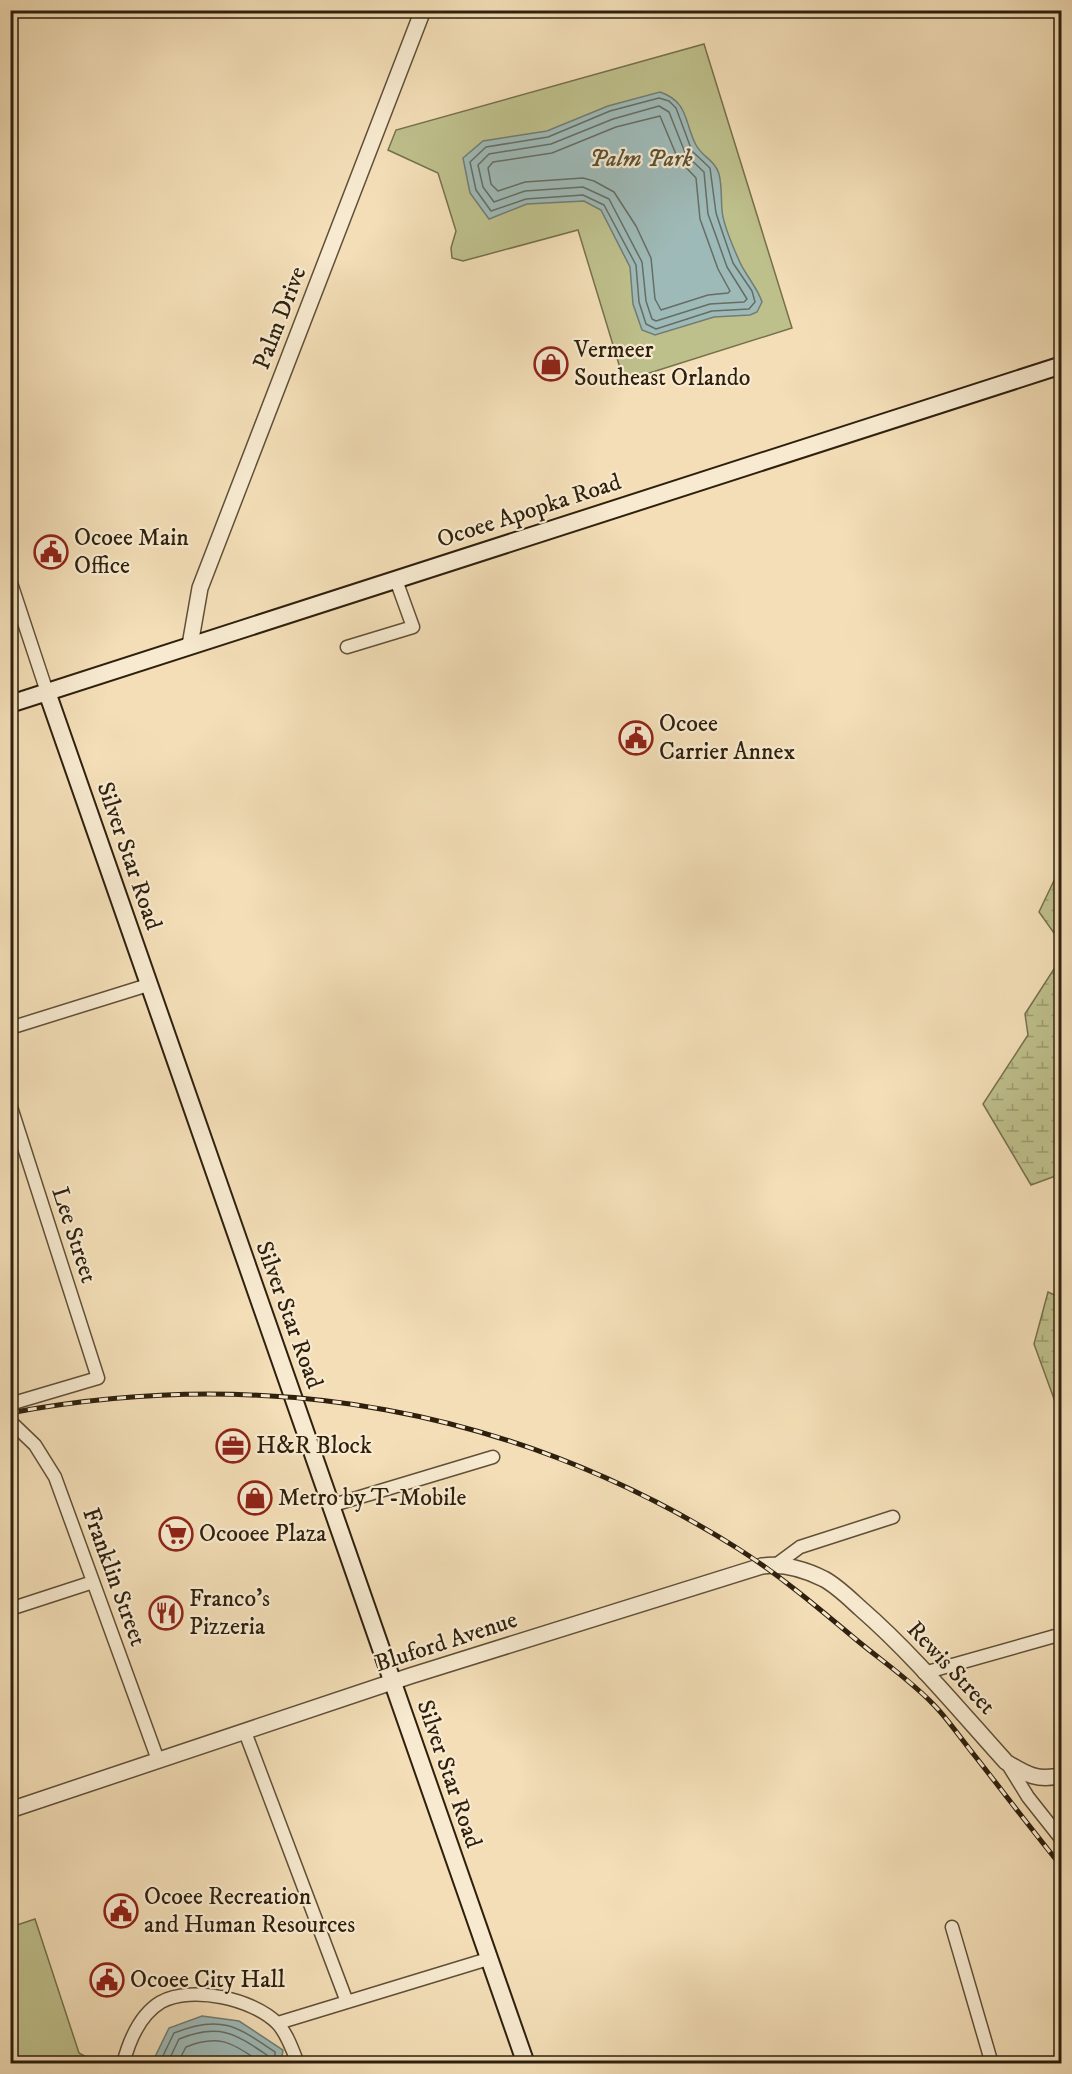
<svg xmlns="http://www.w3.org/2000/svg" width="1072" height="2074" font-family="'IM FELL DW Pica',serif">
  <defs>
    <pattern id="wetland-marsh" width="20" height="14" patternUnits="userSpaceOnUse" patternTransform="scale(1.5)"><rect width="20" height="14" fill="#bec08c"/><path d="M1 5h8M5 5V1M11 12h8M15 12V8" fill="none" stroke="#9b9c71"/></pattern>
  </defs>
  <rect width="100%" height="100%" fill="#f3deb7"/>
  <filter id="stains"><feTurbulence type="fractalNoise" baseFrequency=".00333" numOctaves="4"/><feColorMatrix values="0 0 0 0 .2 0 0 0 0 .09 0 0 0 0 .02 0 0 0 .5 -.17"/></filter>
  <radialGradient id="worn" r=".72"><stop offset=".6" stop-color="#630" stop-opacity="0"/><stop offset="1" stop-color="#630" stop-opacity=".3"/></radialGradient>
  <!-- wetland -->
  <path fill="url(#wetland-marsh)" stroke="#76704d" stroke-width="1.5" d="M1061,866v77l-22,-31z
    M1061,958v216l-30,11 -48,-81 45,-69 -3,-21z
    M1048,1292l13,6v120l-27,-74z"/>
  <!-- park -->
  <path fill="#bec08c" stroke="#76704d" stroke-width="1.5" d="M704,44l88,284 -168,53 -46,-151 -115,31 -11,-3 -1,-10 5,-17 -18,-58 -50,-23 8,-20z
    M35,1919l44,134 18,10h-86v-136z"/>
  <!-- water -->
  <path fill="#9ebab8" stroke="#727c74" stroke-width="1.5" d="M660,92c29,10 24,30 36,53 6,12 19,15 23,29 3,12 2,24 3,36 1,15 10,34 16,48 6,16 19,28 24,44l-5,10 -7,3 -36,2 -59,18 -13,-5 -9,-26 -3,-37 -29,-57 -17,-9 -57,3 -38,15 -19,-26 -7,-35 20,-17 64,-10 61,-25z
    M202,2016l37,5 44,29 -2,13h-129l17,-35z"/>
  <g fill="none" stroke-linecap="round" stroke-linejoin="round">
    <!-- shore -->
    <path stroke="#666d63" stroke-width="1.5" d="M659,98l10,3 7,7 16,43 18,17 6,45 7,21 10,29 19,28 3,11 -6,7 -37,2 -56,18 -10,-5 -7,-22 -3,-37 -32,-60 -21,-10 -57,4 -35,12 -15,-21 -6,-28 16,-15 62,-10 62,-26z
      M659,106l10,6 17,43 18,17 4,42 8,22 11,31 20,32 -3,3 -34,2 -54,17 -4,-2 -6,-18 -4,-39 -33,-63 -26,-12 -58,4 -31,11 -11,-15 -5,-22 11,-11 62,-10 62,-25z
      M660,116l18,43 18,19 4,41 18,50 12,22 -2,2 -20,2 -47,15 -6,-11 -4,-41 -15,-32 -22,-34 -20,-11 -11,-3 -58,4 -27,9 -7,-7 -3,-16 5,-6 59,-9 64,-26z
      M159,2064l15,-31c46,-19 63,-7 101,19v12
      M167,2064l12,-25c40,-16 55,-6 88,16v9
      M177,2064l9,-17c31,-13 46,-5 71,13l1,4"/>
    <defs>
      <path id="minor" d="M10,580l37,112
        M347,647l66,-20 -17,-47
        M10,1028l138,-43
        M10,1104l88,274 -88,26
        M10,1421l25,24 20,32 103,283
        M330,1506l163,-49
        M777,1564l23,-17 93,-30
        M10,1609l83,-27
        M924,1673l138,-39
        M245,1732l102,270
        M1007,1763l21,34 34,43
        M952,1927l40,137
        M278,2023l210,-64
        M123,2064c6,-23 16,-49 38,-62 31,-17 92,-3 116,21 10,10 16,28 21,41
        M1061,2064l1,-1"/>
      <path id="tertiary" d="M190,645l10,-57 223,-578
        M10,1810l400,-134 352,-110c22,-3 42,3 62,13 13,7 25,19 36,29 53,46 99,102 146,154 19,12 33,20 56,13"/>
      <path id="secondary" d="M47,692l479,1372
        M10,704l1052,-339"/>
    </defs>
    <!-- minor casing -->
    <use href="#minor" stroke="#605038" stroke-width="15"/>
    <!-- tertiary casing -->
    <use href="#tertiary" stroke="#605038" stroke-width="18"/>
    <!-- secondary casing -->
    <use href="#secondary" stroke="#2f200e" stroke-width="20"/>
    <!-- minor -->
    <use href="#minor" stroke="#f7ead0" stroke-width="12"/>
    <!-- tertiary -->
    <use href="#tertiary" stroke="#f7ead0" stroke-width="15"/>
    <!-- secondary -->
    <use href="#secondary" stroke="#f7ead0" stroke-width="16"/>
    <defs>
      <path id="rail" d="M10,1413c258,-48 504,-5 727,135 41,26 79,58 116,89 26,22 56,42 80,67 15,15 28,35 42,52 29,37 57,74 87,111"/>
    </defs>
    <!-- rail casing -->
    <use href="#rail" stroke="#2f200e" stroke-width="5"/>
    <!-- rail -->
    <use href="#rail" stroke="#f7ead0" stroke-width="3" stroke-dasharray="9" stroke-linecap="butt"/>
  </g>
  <!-- icons -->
  <defs>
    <symbol id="shop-ring" viewBox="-11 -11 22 22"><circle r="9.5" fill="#f7ead0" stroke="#8f2418" stroke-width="1.5"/><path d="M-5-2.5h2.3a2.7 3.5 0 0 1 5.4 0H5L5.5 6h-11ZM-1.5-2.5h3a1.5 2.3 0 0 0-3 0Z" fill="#8f2418"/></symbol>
    <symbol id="civic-ring" viewBox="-11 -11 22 22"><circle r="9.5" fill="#f7ead0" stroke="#8f2418" stroke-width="1.5"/><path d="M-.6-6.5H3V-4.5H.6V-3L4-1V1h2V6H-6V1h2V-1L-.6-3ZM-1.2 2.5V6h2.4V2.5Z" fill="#8f2418"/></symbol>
    <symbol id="office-ring" viewBox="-11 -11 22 22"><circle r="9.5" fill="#f7ead0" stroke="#8f2418" stroke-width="1.5"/><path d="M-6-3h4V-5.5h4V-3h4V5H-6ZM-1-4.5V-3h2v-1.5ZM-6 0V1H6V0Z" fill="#8f2418"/></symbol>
    <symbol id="supermarket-ring" viewBox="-11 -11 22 22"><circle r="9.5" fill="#f7ead0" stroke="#8f2418" stroke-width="1.5"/><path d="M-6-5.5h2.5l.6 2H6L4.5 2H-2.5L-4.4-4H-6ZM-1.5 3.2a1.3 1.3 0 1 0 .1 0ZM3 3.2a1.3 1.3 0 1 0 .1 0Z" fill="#8f2418"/></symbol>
    <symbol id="restaurant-ring" viewBox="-11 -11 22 22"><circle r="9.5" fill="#f7ead0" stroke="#8f2418" stroke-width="1.5"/><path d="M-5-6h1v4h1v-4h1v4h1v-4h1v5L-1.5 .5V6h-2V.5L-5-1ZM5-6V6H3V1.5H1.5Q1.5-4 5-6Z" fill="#8f2418"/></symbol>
  </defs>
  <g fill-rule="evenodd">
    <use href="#shop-ring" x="532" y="345" width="38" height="38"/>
    <use href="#civic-ring" x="32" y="533" width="38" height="38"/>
    <use href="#civic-ring" x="617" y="719" width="38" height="38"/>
    <use href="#office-ring" x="214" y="1427" width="38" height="38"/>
    <use href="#shop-ring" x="236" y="1479" width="38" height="38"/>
    <use href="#supermarket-ring" x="157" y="1515" width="38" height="38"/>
    <use href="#restaurant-ring" x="147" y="1594" width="38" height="38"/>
    <use href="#civic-ring" x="102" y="1892" width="38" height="38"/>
    <use href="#civic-ring" x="88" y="1961" width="38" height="38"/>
  </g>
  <g text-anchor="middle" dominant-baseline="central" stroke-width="4.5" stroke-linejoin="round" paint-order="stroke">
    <!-- park labels -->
    <g font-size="24" font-style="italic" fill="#5a5034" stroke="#f7ead0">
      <text x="641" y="159">Palm Park</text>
    </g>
    <!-- street labels -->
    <g font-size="24" fill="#2f200e" stroke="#f7ead0">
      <text transform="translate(280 318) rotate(-69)">Palm Drive</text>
      <text transform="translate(529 511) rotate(-18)">Ocoee Apopka Road</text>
      <text transform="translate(129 856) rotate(71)">Silver Star Road</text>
      <text transform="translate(74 1235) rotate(72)">Lee Street</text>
      <text transform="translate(289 1315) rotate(70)">Silver Star Road</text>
      <text transform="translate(114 1577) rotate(70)">Franklin Street</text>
      <text transform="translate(446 1642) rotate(-18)">Bluford Avenue</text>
      <text transform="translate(951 1668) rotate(47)">Rewis Street</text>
      <text transform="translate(449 1774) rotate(71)">Silver Star Road</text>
    </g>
    <!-- poi labels -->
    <g font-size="24" fill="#2f200e" stroke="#f7ead0" text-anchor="start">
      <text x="574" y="350">Vermeer<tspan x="574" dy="28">Southeast Orlando</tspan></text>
      <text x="74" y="538">Ocoee Main<tspan x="74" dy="28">Office</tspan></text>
      <text x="659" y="724">Ocoee<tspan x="659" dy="28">Carrier Annex</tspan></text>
      <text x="256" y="1446">H&amp;R Block</text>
      <text x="278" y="1498">Metro by T-Mobile</text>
      <text x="199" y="1534">Ocooee Plaza</text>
      <text x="189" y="1599">Franco's<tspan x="189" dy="28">Pizzeria</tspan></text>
      <text x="144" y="1897">Ocoee Recreation<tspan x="144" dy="28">and Human Resources</tspan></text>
      <text x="130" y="1980">Ocoee City Hall</text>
    </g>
  </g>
  <!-- margin -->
  <rect width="1072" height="2074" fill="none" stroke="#f3deb7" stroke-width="36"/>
  <rect x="12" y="12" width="1048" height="2050" fill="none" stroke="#2f200e" stroke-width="3"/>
  <rect x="18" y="18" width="1036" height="2038" fill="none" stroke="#2f200e" stroke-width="1.5"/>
  <rect width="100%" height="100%" filter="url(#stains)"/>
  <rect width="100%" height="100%" fill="url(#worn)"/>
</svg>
